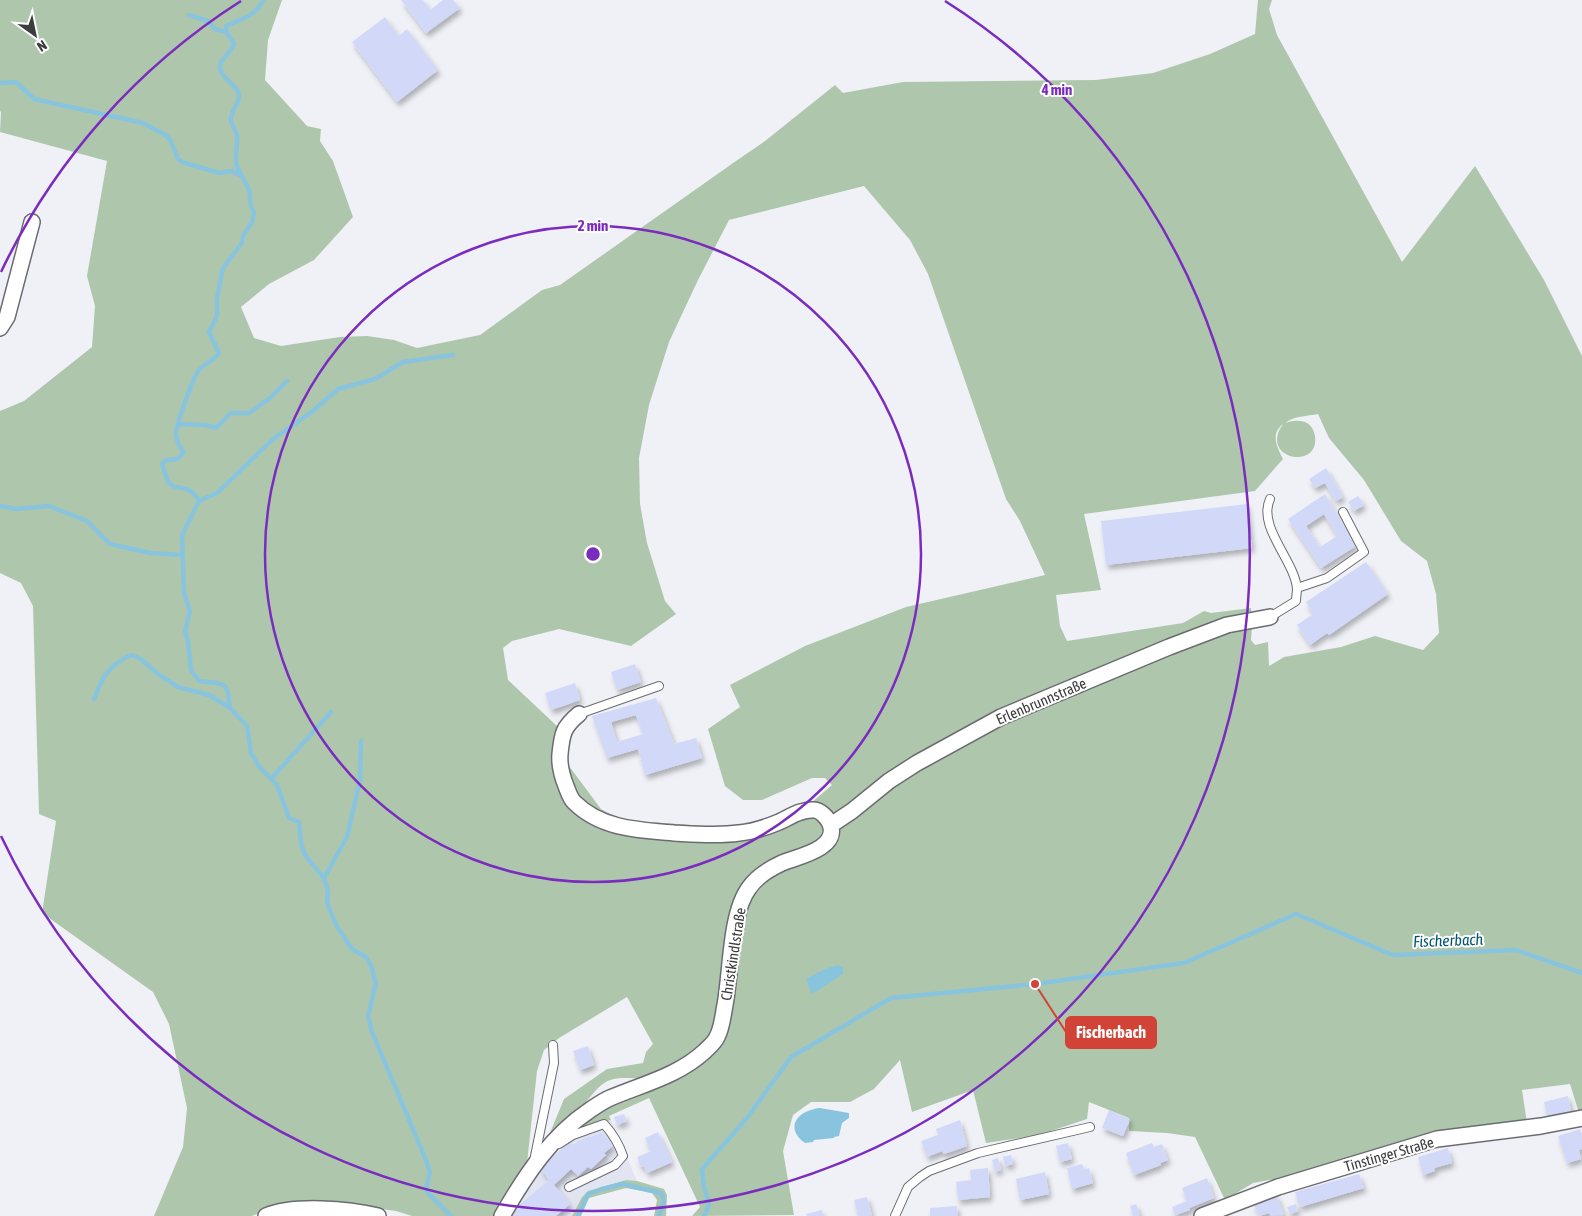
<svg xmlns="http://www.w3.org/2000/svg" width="1582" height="1216" font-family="'Asap Condensed',sans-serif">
  <defs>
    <filter id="shadow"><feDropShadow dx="2.5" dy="4.5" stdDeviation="2.5" flood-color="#0004"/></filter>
  </defs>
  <rect width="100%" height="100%" fill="#eff1f7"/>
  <!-- built -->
  <path fill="#e2e5f1" d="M611,1120l26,61 -11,-1 -38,11 -6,6 -10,19h-66l41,-62 49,-30z"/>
  <!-- green -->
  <path fill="#aec7ac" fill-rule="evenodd" d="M0,0h282l-14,40 -3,40 42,46 14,3 -1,12 13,20 20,56 -39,43 -45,24 -28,23 13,31 27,8 59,-9 27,-1 27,4 23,8 63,-13 62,-45 18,-5 176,-124 29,-20 70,-56 8,8 60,-11 193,-2 57,-7 57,-19 45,-20 3,-34h14l-3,9 8,26 125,227 73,-96 69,114 38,76v756l-3,1 -9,-29 -48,6 5,33 -91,11 -107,29 -48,15 -28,5 -28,17 -30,-63 -28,-4 -38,-2v-13l-40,-16 -2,17 -48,16 -53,8 -13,-53 -61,22 -12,-52 -26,29 -24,13h-39l-18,13 -10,36 11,64 -102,1 8,-9 -51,-109 -40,18 2,4 -15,4 -32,13 82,-58c-43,-3 -41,0 -67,32 -9,11 -22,20 -32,29l17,-41 43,-30 36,-6 3,-11 7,-8 -26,-47 -68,41 -15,12 -7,21 -10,92 -30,53h-85l-16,-5 -52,-7 -80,7 -12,5h-98l29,-69 4,-39 -18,-84 -16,-32 -111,-79 14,-92 -17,-7 -6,-208 -12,-23 -21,-10v-162l24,-10 68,-54 3,-41 -8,-30 20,-115 -107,-29 1,-20 -1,-1zM864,186l46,54 18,34 78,225 14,22 25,54 -139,32 -101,39 -75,39 10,22 -32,22 17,57 18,14h19l50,-22h13l7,7 -22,19 -41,15 -37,9 -111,-8 -20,-11 -35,-47 -8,-35 -50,-47 -5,-32 9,-7 47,-12 72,17 45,-32 -11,-13 -18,-58 -7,-39 -1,-46 10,-53 20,-63 29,-62 31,-60zM1318,414l11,24 35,42 37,61 26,20 9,33 3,39 -16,17 -48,-14 -34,11 -57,10 -15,9 -1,-24 -13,3 -4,-5 1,-14 -1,-18 -40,5 -7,-2 -21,12 -116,18 -7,-15 -4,-31 45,-5 -17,-76 171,-23 28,-32c-6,-12 -13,-25 0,-35 -25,35 37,47 32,12 -3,-17 -18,-17 -30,-13 8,-7 23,-7 33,-9z
    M626,1180l11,1 27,8 3,6 -1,21h-12l3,-16 -5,-7 -26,-5 -37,10 -8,18h-9l10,-19 6,-6z"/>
  <!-- water -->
  <path fill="#88c4de" d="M838,965l5,2v7l-31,20 -6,-15 19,-10z
    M820,1108l29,5v5l-7,5 -3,13 -5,1v1l-20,2 -1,2 -8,1c-22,-16 -6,-33 15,-35z"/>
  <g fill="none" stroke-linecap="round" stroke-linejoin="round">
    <!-- stream -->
    <path stroke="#88c4de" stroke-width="4.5" d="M263,0c-7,17 -23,19 -37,26v6l8,11c-2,10 -13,14 -14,23 -1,12 17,18 19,29 1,9 -9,16 -8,25 0,6 5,10 6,15 1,8 -2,18 -1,27 2,11 9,18 13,28 3,9 -2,10 5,22l-2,10 -9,14 -1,7 -19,25 -6,30v18l-8,16 10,21c-5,8 -15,10 -21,18 -5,8 -22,53 -22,63 0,7 4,12 7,18 -3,8 -10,8 -17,8l-4,4 6,18 6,5c12,1 19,2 25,14l-17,34 2,58 6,18 -5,20 3,10 3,29 8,11 19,2 7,3 3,7 2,15 17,18 4,27 7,12 19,20 12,33 10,4 2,21 4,12 19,23 4,13 -1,12 10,24 15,22 14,8 5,9 5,17 -8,33 4,16 54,128 4,12 -4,17 2,4 23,23
      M189,15l19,6 7,8 11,3
      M0,83l16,-1 18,17 109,24 24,13 4,6 7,17 4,3 37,11 12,-2 9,4
      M179,424l26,1 11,3 15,-15h18l21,-15 17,-17
      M199,501l18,-8 56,-54 40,-28 25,-22 37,-10 28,-17 50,-7
      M0,506l16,3 33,-3 38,15 23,23 40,9 32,2
      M94,699c9,-23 14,-33 37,-44l10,4 17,15 20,13 31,8 21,13
      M271,779l60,-67
      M324,878l23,-41 13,-57 1,-39
      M578,1216l10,-22 14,-5 21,-5 38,9 3,8 -5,15
      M704,1216l5,-11 -5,-18 -2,-18 45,-51 44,-61 100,-59 144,-14 149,-21 112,-49 97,41 123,-5 66,23"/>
  </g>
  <!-- building -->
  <path fill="#d2d9f8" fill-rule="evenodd" filter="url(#shadow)" d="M401,0h22l7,10 13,-10h10l7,8 -34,25z
    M385,17l14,19 8,-7 31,41 -41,32 -45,-60z
    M1326,468l17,29 -7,4 -11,-18 -10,5 -6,-9z
    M1325,494l31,52 -35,22 -33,-49zM1324,514l13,22 -17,11 -14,-21z
    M1358,496l6,9 -10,6 -6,-9z
    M1247,504l5,44 -146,17 -5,-44z
    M1366,562l22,32 -59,41 -2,-2 -17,12 -13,-20 16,-11 -7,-12z
    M635,664l6,18 -24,8 -6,-18z
    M575,683l5,17 -29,10 -6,-17z
    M656,698l18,46 22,-6 6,20 -57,17 -7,-26 -31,9 -15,-42zM636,715l7,19 -26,8 -6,-20z
    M588,1046l6,19 -14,5 -7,-19z
    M1568,1096l3,15 -24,5 -3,-14z
    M1109,1110l21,9 -7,17 -21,-8z
    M624,1114l3,7 -10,4 -3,-8z
    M960,1120l7,26 -23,8 -2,-3 -15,6 -6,-16 17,-6 -2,-6z
    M1580,1129l2,6v14l-3,1 2,9 -14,4 -9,-27z
    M602,1132l11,14 -9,7 2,2 -15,14 -3,-2 -10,9 -7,-7 -17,16 16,19 -14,12h-41l-4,-4 38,-32 -9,-12 30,-26 3,3 9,-6 7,-3 2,1z
    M658,1132l14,30 -25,11 -3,-7 -3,1 -4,-10 14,-6 -6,-13z
    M1068,1143l4,16 -12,3 -4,-16z
    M1152,1143l2,4 8,-3 6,16 -8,3 1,2 -27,10 -8,-22z
    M1448,1148l4,15 -18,5 1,3 -12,4 -5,-18z
    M1011,1155l2,9 -8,2 -2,-9z
    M998,1158l3,12 -6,2 -3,-12z
    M1082,1164l2,6 5,-2 4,15 -21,6 -5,-21z
    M988,1168l2,29 -32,3 -2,-18 15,-2 -1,-10z
    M1045,1172l4,22 -29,6 -4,-21z
    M1359,1174l5,14 -64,19 -5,-15z
    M1207,1178l7,20 -25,10 1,2 -15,5 -3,-8 15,-6 -5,-13z
    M1276,1194l8,21 -13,1 -2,-3 -10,3 -6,-13z
    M867,1197l5,19h-14l-4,-16z
    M1136,1204l4,11 -7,1 -3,-10z
    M1296,1204l2,7 -8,3 -3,-7z
    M957,1206l1,10h-28v-8z
    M822,1210l1,6h-16l-1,-2z"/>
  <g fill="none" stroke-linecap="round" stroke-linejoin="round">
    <defs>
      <path id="lane" d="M1270,499c-13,28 25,62 27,90 0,3 -1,8 -1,12l-26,16
        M1297,588l30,-10 37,-26 -21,-40
        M579,714l80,-28
        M559,1144l14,-9 31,-11c9,10 15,20 19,32l-8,9 -46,22
        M534,1161l20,-98 -1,-18
        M895,1216l13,-29 12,-10 9,-6 49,-18 112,-26"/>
      <path id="street" d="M0,328l7,-11 25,-95
        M831,825l21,-14 37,-30 28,-18 84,-46 168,-70 58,-22 43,-8
        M266,1216c28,-12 83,-7 112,0
        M502,1216c23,-40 49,-80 88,-106 6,-4 13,-9 20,-12 33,-14 68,-22 95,-47 4,-4 10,-9 12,-14 5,-9 6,-22 8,-32 6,-32 5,-92 24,-117 8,-12 20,-19 33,-25 14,-6 58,-14 48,-39 -2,-6 -10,-14 -16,-14 -13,-1 -24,7 -35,12 -12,5 -28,10 -40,11 -21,3 -45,1 -65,0 -36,-3 -73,-4 -100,-31 -4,-4 -6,-11 -8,-16 -4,-10 -7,-21 -6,-32 2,-20 3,-27 19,-40
        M1202,1216l76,-29 159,-48 104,-13 41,-8"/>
    </defs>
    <!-- lane casing -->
    <use href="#lane" stroke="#6b6c71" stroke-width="10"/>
    <!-- street casing -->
    <use href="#street" stroke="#6b6c71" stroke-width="18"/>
    <!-- lane -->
    <use href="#lane" stroke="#fff" stroke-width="8"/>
    <!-- street -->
    <use href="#street" stroke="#fff" stroke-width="15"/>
  </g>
  <!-- distance rings -->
  <g fill="none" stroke="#7b2cbf" stroke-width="2.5">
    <circle cx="593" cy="554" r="328"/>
    <path d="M1 272A656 656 0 0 1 241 1M945 1A656 656 0 1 1 1 836"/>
  </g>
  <g text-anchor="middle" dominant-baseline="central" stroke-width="4" stroke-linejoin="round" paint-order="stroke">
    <!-- street labels -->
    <g font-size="15" fill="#3c3c3f" stroke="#fefefe">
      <text transform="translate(1041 701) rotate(-23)">Erlenbrunnstraße</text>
      <text transform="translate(733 954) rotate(-81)">Christkindlstraße</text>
      <text transform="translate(1389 1154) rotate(-16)">Tinstinger Straße</text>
    </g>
    <!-- water labels -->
    <g font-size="16" font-style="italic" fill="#00546e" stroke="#fefefe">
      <text transform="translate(1448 940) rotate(-2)">Fischerbach</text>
    </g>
  </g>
  <circle cx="593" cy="554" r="8" fill="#7b2cbf" stroke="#fefefe" stroke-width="2.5"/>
  <g font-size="15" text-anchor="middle" font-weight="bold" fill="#7b2cbf" stroke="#fefefe" stroke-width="4" stroke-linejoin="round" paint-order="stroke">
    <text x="1057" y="95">4 min</text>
    <text x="593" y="231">2 min</text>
  </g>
  <!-- callouts -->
  <path fill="none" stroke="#d04336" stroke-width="2" d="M1035 984L1066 1032"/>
  <circle fill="#d04336" stroke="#fefefe" stroke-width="2" cx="1035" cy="984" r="5"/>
  <rect fill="#d04336" stroke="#d04336" stroke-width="2" x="1066" y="1017" width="90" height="31" rx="5"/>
  <g font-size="16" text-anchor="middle" font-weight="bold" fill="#fff">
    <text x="1111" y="1038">Fischerbach</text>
  </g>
  <!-- north arrow -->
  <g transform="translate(35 35) rotate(147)" stroke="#fefefe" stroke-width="4" paint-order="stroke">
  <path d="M0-4L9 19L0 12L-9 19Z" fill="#3c3c3f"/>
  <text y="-8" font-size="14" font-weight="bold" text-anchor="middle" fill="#3c3c3f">N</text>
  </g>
</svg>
